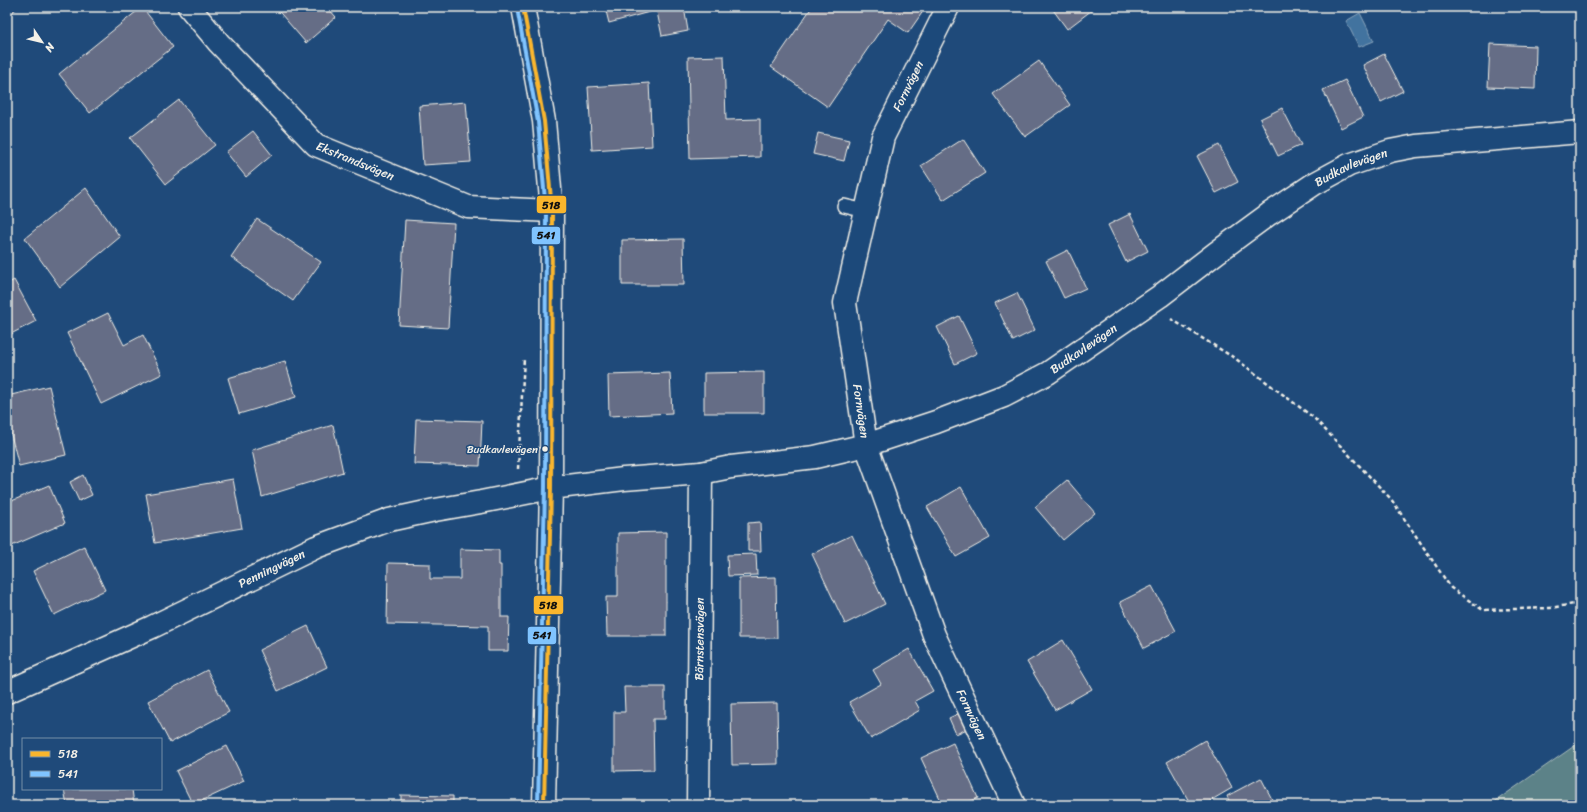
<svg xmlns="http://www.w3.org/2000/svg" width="1587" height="812" font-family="Sriracha,sans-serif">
  <rect width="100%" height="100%" fill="#1f4a7a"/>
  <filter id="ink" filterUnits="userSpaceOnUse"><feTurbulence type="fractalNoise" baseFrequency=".025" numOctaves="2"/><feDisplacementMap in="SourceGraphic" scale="8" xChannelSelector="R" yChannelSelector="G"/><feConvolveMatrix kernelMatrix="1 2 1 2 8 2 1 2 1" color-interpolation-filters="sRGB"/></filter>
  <g filter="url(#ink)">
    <!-- green -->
    <path fill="#5b8288" stroke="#a8bab8" d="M1580,742v63h-90z"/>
    <!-- water -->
    <path fill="#43739f" stroke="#8aa5bc" d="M1360,13l14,28 -15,6 -13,-26z"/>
    <!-- building -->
    <path fill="#656d86" stroke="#f4f1e8" d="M7,7h11l-11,10z
      M142,7l31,40 -83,66 -31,-39z
      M275,7h52l9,10 -30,26z
      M605,7h47l1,4 -44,12z
      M656,7h28l4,24 -26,5z
      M812,7h114l-18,26 -20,-14 -60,88 -57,-40z
      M1051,7h45l-29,22z
      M1490,44l46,2 -1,43 -47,-2z
      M1384,54l19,37 -22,11 -18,-37z
      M724,56l2,64 34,-1v38l-70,2 -2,-102z
      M1039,61l31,44 -45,32 -32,-43z
      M1345,80l18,37 -22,11 -18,-38z
      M649,83l3,63 -60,4 -4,-63z
      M179,100l36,45 -49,39 -36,-46z
      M466,102l5,60 -48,3 -4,-59z
      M1282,108l19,37 -23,11 -18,-37z
      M253,131l19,24 -26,22 -20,-25z
      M818,133l31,7 -5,21 -31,-7z
      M963,139l22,34 -42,27 -22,-34z
      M1219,145l19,37 -22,11 -19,-37z
      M86,188l34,49 -60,50 -35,-49z
      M1130,214l18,37 -22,11 -18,-37z
      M257,219l64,43 -28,39 -62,-44z
      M405,220l49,3 -6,105 -49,-3z
      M683,239l1,46h-62v-45z
      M1068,250l18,38 -22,10 -18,-37z
      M14,280l22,41 -29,15v-52z
      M1017,293l18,37 -22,11 -18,-38z
      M108,313l16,32 19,-10 19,39 -61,30 -34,-71z
      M959,316l18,37 -22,11 -18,-37z
      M285,361l11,36 -57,17 -11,-36z
      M764,372v41h-60v-40z
      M670,373l2,40 -63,3 -1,-41z
      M49,386l17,69 -47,11 -12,-47v-23z
      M416,419l66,2 -2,45 -66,-2z
      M333,425l10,47 -81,25 -10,-47z
      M83,475l9,20 -13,6 -9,-19z
      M233,479l9,49 -87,15 -9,-49z
      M1067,480l28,33 -32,27 -28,-33z
      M49,485l16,38 -58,25v-45z
      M961,487l29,51 -34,19 -29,-50z
      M760,522l1,29h-13v-28z
      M666,532v104h-59l-1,-39h12v-64z
      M852,535l33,69 -40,20 -33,-70z
      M84,546l21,44 -51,25 -21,-44z
      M460,549l39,1v15h2v52h8l-1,34h-20v-25l-101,-2 1,-61 42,1v15h30z
      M756,554l1,21 -29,1 -1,-21z
      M776,577l1,61h-38v-60z
      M1152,586l24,45 -32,17 -24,-46z
      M308,626l19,41 -49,24 -19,-41z
      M1063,640l29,49 -37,21 -28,-48z
      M909,649l24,42 -18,10 5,9 -49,29 -22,-37 32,-18 -8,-14z
      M207,670l22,42 -59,31 -22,-42z
      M624,687h41v32h-12l1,51 -40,1v-59h11z
      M777,703l1,61 -46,1 -1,-61z
      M962,712l7,16 -13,6 -7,-16z
      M1205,740l27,48 -29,17h-12l-24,-43z
      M953,743l25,55 -16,7h-19l-22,-47z
      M227,746l17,35 -51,24 -17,-34z
      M1261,778l14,27h-44l-4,-9z
      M64,789h68l2,16h-67z
      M401,795l52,1v9h-52z"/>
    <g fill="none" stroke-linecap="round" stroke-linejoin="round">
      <defs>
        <path id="lane" d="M844,206l22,5"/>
        <g id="street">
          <path id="s1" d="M189,7l30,36 97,102 152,62 84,4"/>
          <path id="s2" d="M948,7l-65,130 -38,166 21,142 68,190 80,170"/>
          <path id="s3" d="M7,692l145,-65 164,-80 73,-27 46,-10 46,-8 70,-14 73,-9 77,-6 30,-6 84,-10 51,-12 70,-23 68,-26 44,-23 112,-77 56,-43 53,-39 45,-30 35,-19 41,-14 26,-5 164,-14"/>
          <path id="s4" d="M698,805l3,-332"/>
        </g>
        <path id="secondary" d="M523,7l21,114 8,90 -1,277 -7,317"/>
      </defs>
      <!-- lane casing -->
      <use href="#lane" stroke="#f4f1e8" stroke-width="16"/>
      <!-- street casing -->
      <use href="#street" stroke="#f4f1e8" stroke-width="25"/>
      <!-- secondary casing -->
      <use href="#secondary" stroke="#f4f1e8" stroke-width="25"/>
      <!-- path -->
      <path stroke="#f4f1e8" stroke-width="2.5" stroke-dasharray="4 3" stroke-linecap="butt" d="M1171,319l65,40 78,59 77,81 60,89 32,22 67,-2 30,-5
        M518,469l6,-111"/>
      <!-- lane -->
      <use href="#lane" stroke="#1f4a7a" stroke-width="13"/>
      <!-- street -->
      <use href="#street" stroke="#1f4a7a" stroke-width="22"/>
      <!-- secondary -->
      <use href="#secondary" stroke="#1f4a7a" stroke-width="22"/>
      <defs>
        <path id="bus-1" d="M523,7l21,114 8,90 -1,277 -7,317"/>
        <path id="bus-2" d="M517,8l21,114 8,89 -1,277 -7,317"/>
      </defs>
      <!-- bus-1 casing -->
      <use href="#bus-1" stroke="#1f4a7a" stroke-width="7"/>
      <!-- bus-2 casing -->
      <use href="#bus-2" stroke="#1f4a7a" stroke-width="7"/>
      <!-- bus-1 -->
      <use href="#bus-1" stroke="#fab62d" stroke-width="4"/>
      <!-- bus-2 -->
      <use href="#bus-2" stroke="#80c4ff" stroke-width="4"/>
    </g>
  </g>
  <!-- markers -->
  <circle fill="#f4f1e8" stroke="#1f4a7a" stroke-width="1.5" cx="545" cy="449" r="3.5"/>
  <g text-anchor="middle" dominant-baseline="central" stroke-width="3" stroke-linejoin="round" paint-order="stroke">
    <!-- bus labels -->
    <g font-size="11" fill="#f4f1e8" stroke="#1f4a7a" text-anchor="end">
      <text x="538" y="449">Budkavlevägen</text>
    </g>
    <!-- street labels -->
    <g font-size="12" fill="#f4f1e8" stroke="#1f4a7a">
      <text transform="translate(908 86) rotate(-64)">Fornvägen</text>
      <text stroke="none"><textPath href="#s1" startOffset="230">Ekstrandsvägen</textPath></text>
      <text stroke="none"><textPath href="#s3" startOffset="1466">Budkavlevägen</textPath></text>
      <text stroke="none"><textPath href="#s3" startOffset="1142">Budkavlevägen</textPath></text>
      <text stroke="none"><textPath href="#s2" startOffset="425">Fornvägen</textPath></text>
      <text stroke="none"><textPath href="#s3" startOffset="292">Penningvägen</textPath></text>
      <text stroke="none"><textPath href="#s4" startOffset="166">Bärnstensvägen</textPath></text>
      <text stroke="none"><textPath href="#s2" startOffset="749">Fornvägen</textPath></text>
    </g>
  </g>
  <g stroke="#1f4a7a" stroke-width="1.5">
    <rect x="536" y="195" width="31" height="19" rx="4" fill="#fab62d"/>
    <rect x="531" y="226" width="30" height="19" rx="4" fill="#80c4ff"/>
    <rect x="533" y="595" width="31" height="20" rx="4" fill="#fab62d"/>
    <rect x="527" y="626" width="30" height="19" rx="4" fill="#80c4ff"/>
  </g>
  <g font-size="11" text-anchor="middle" font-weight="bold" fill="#111">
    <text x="551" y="209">518</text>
    <text x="546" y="239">541</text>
    <text x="548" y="609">518</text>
    <text x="542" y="639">541</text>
  </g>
  <!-- margin -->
  <rect width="1587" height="812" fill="none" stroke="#1f4a7a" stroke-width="24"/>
  <rect x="12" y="12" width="1563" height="788" fill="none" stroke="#f4f1e8" stroke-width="1.5" filter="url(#ink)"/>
  <!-- legend -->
  <rect x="22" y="738" width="140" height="52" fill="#1f4a7a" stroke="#748da6"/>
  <rect x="30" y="751" width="20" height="6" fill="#fab62d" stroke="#748da6"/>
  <text x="58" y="758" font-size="12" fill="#f4f1e8">518</text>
  <rect x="30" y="771" width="20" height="6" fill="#80c4ff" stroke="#748da6"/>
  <text x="58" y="778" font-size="12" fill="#f4f1e8">541</text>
  <!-- north arrow -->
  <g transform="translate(42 42) rotate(125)" stroke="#1f4a7a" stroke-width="3" paint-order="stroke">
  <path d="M0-3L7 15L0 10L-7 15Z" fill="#f4f1e8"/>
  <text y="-6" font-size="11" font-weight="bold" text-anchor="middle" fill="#f4f1e8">N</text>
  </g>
</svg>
